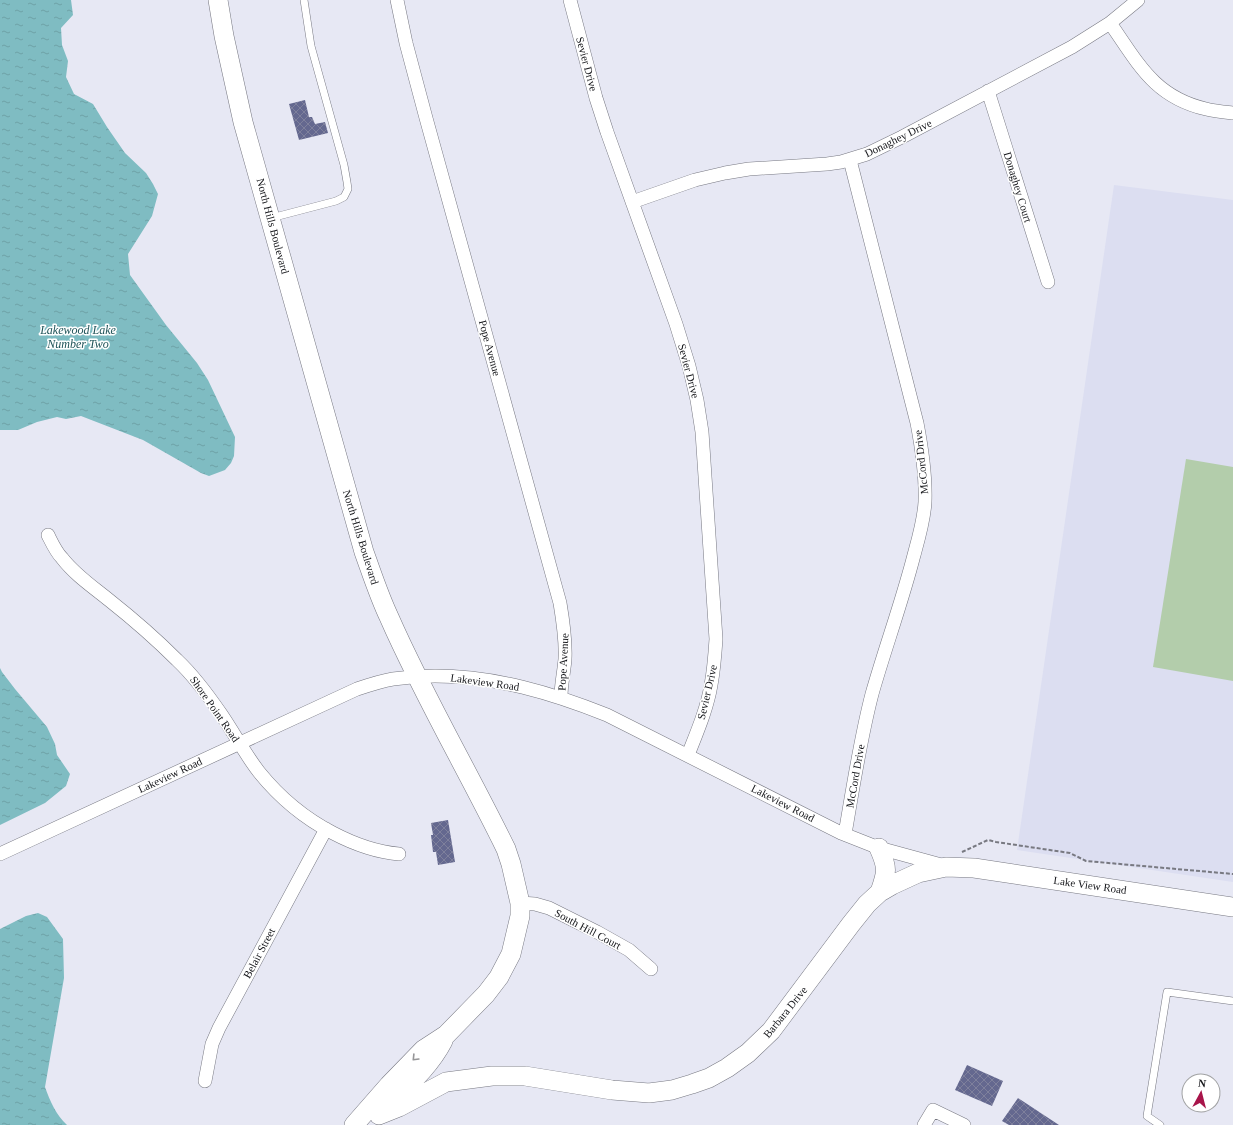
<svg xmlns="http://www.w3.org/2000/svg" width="1233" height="1125" font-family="Georgia,serif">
  <defs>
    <pattern id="water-ripples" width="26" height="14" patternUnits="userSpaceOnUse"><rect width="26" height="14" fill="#7fbcc2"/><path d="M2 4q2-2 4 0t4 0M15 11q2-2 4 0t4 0" fill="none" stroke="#6da1a6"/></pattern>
    <pattern id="building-cross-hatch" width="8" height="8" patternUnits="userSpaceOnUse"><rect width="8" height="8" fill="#64688f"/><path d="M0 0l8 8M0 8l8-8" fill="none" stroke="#7e809c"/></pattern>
  </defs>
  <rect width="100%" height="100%" fill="#e7e8f4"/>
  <!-- built -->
  <path fill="#dcdef1" d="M1114,185l119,15v682l-216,-32z"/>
  <!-- pitch -->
  <path fill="#b3cdab" d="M1186,459l47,8v214l-80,-14z"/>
  <!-- water -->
  <path fill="url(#water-ripples)" d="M0,0h71l2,15 -12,13 1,17 6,16 -2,16 8,17 19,10 14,23 18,26 21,20 7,11 5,10 -6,22 -24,38 2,21 36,50 31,38 11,17 27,57 -1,19 -3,7 -6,7 -16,6 -8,-3 -58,-33 -62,-24 -15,3 -9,-2 -20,5 -19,8h-18z
    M0,668l2,4 13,17 32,38 8,17 2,11 13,19 -4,12 -21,17 -45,22z
    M38,913l9,4 16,22 1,39 -19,109c5,14 11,28 22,38h-67v-196l26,-13z"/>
  <!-- building -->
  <path fill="url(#building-cross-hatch)" d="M305,100l4,17h3l3,7 10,-2 3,11 -29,7 -10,-36z
    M448,820l7,42 -17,3 -2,-13h-3l-2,-17h2l-2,-12z
    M967,1065l36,16 -11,25 -37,-16z
    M1018,1098l41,27h-50l-7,-4z"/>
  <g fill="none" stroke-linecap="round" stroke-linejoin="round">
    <defs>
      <path id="lane" d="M271,218l65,-17 8,-4 4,-8 -1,-7 -3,-17 -33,-119 -7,-46
        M1160,1125l-13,-9 20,-124 66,9"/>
      <path id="street" d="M397,0l9,43 20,75 134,485c3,18 6,37 5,56 -1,13 -4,25 -4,38
        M570,0l26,98 11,34 69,192 13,42 8,34 5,32 14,207c-1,15 -2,30 -5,46 -4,24 -14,47 -23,70
        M1110,23c28,40 44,74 96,86 8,2 18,3 27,4
        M988,91l60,191
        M632,202l63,-22 30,-7 24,-4 78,-5 14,-2 26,-8 35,-17 170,-90 38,-24 28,-23
        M48,535c4,8 8,17 14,23 13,17 31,29 47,42 24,19 47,39 68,60 17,16 31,35 44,54 13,19 24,40 38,58 21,26 45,46 74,61 21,11 43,19 66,21
        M845,834c8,-46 15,-94 27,-140 13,-46 30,-92 42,-139 5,-18 10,-35 11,-53 1,-27 -3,-53 -8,-79l-67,-263
        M0,854l357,-165c12,-4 24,-8 36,-10 14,-2 28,-3 42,-3 60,0 117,17 172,39l234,118 38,15 66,18
        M520,903l15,1 14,4 48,24 32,18 22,19
        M205,1081l7,-37 7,-16 107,-199
        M924,1125l9,-15 31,15"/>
      <path id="secondary" d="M218,0l6,36 19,86 121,430c8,22 15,44 25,65 35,80 79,154 117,232l5,15 9,39v13l-9,38 -12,23 -13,17 -40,41 -23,15 -34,35 -35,40
        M879,848c9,20 8,24 1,44
        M385,1108c21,-21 44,-40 58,-67
        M379,1115l20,-8 47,-25 46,-6h33l87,14 37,3 23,-3 20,-6 17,-6 18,-10 21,-15 23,-22 80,-107 16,-20 13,-12 12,-7 26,-12 28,-6 28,1 259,39"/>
    </defs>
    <!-- lane casing -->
    <use href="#lane" stroke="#777882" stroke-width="8"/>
    <!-- street casing -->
    <use href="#street" stroke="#777882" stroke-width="14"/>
    <!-- secondary casing -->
    <use href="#secondary" stroke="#777882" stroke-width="20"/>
    <!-- path -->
    <path stroke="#787981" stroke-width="2" stroke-dasharray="4 2" stroke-linecap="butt" d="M962,852l26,-12 8,2 74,11 16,8 147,13"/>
    <!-- lane -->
    <use href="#lane" stroke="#fff" stroke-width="7"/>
    <!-- street -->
    <use href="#street" stroke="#fff" stroke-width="13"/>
    <!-- secondary -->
    <use href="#secondary" stroke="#fff" stroke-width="19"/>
  </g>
  <!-- one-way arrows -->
  <defs><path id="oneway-chevron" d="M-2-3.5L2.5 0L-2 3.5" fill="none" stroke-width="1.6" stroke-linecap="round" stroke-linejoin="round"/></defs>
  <use stroke="#969698" href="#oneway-chevron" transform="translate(415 1058) rotate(134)"/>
  <g text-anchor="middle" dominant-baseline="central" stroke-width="3" stroke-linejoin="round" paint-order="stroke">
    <!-- street labels -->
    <g font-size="11" fill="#15161a" stroke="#fff">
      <text transform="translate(587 64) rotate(75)">Sevier Drive</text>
      <text transform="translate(898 138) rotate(-26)">Donaghey Drive</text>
      <text transform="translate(1018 187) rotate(73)">Donaghey Court</text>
      <text transform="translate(273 226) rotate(75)">North Hills Boulevard</text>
      <text transform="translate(490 348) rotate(75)">Pope Avenue</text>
      <text transform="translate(689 371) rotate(75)">Sevier Drive</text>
      <text transform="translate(921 462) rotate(-96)">McCord Drive</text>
      <text transform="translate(361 537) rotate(73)">North Hills Boulevard</text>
      <text transform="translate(563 662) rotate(-87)">Pope Avenue</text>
      <text transform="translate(485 682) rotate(8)">Lakeview Road</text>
      <text transform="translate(707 692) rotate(-77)">Sevier Drive</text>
      <text transform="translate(215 709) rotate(55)">Shore Point Road</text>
      <text transform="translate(170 775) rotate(-25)">Lakeview Road</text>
      <text transform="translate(855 776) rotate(-80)">McCord Drive</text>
      <text transform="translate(783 803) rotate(27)">Lakeview Road</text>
      <text transform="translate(1090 885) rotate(8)">Lake View Road</text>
      <text transform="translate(588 929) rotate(28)">South Hill Court</text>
      <text transform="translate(259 953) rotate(-62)">Belair Street</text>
      <text transform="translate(785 1012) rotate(-51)">Barbara Drive</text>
    </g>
    <!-- water labels -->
    <g font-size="12" font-style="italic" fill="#205459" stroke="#fff">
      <text x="78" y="330">Lakewood Lake<tspan x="78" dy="14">Number Two</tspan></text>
    </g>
  </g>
  <!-- north arrow -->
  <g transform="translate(1201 1093) rotate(7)"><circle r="19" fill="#ffffff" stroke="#a1a2a3"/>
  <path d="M0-3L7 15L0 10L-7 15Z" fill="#a8144a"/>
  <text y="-6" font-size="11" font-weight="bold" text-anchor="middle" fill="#15161a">N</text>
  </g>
</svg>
